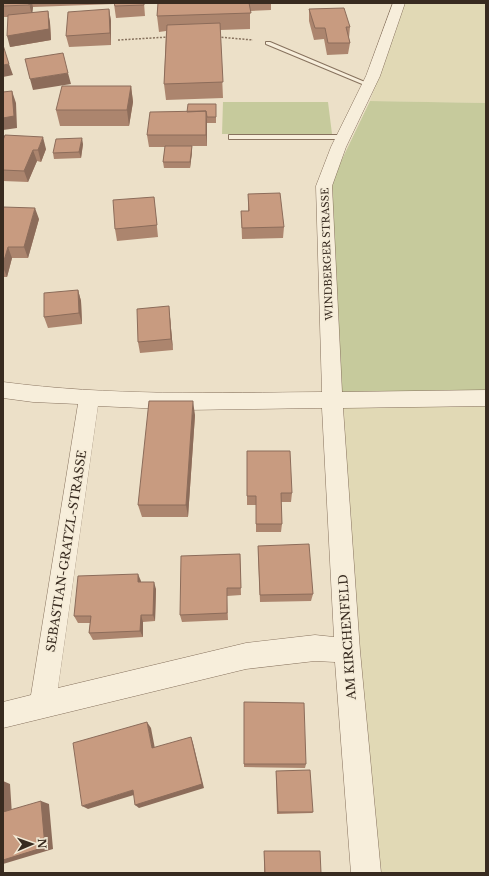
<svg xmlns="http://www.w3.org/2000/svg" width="489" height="876" font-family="'Libre Baskerville',serif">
  <rect width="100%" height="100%" fill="#ece0c8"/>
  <!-- farmland -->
  <path fill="#e1d9b5" d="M404,3h82v100l-116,-2z
    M486,399v474h-110l-40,-472z"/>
  <!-- green -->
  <path fill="#c6ca9c" d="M370,101l116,2v289l-150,4 -4,-208 2,-12z
    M223,102h105l4,32h-110z"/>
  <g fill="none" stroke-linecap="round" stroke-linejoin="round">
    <defs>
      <path id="lane" d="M266,42h4l102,43 -5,1 -101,-42z
        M229,135h114l4,2 -4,2h-114z"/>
      <path id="street" d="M393,3h12l-25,73 -34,71 -14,39 10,206 144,-2v16l-143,2 17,243 21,222h-30l-16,-211 -20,-1 -69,8 -243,59v-26l28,-7 47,-291 -45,-2 -30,-4v-16c105,14 213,11 319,10l-6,-206 15,-39 35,-71zM98,406l87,4 137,-2 12,229 -19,-2 -69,8 -188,45z"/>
    </defs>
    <!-- lane casing -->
    <use href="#lane" stroke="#87725e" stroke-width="2"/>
    <!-- street casing -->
    <use href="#street" stroke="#87725e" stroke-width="1"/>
    <!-- path -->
    <path stroke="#87725e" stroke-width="1.5" stroke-dasharray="2 1.5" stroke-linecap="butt" d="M218,37l35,3
      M118,40l51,-3"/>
    <!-- lane -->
    <use href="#lane" fill="#f7eedb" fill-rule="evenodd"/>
    <!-- street -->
    <use href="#street" fill="#f7eedb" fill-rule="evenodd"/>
  </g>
  <!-- wall -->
  <path fill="#ac856e" d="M3,3h141l1,13 -29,2 -2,-14 -81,3 -1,6 16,-2 2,12 1,17 -41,7 -2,-30h-5z
    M158,3h113v7l-21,1v18l-30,1 3,68 -57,2 -2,-16 2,-53 -7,1 -2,-16z
    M109,9l2,12v24l-42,2 -3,-11z
    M309,9l41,18 -1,11 1,5 -2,11 -21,1 -3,-16 -10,1 -5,-19z
    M131,86l2,16 -4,24h-69l-4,-16z
    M216,104v19h-9v23h-15v6l-2,16h-26l-1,-6 2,-15h-16l-2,-12 40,-23z
    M3,140l43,9 -5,13 -4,-1 -9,21 -25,-1z
    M83,144l-2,14 -27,1 -1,-6z
    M248,194l36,33 -1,11 -41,1 -1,-28h7z
    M154,197l4,40 -41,4 -2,-12z
    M3,207l36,12 -11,39h-16l-5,19h-4z
    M78,290l3,11 1,23 -34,4 -4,-11z
    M170,317l3,33 -33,3 -2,-11z
    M195,415l-7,102h-46l-4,-12z
    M247,451l45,42 -1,9h-10l1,22 -1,8h-25v-27h-9z
    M258,546l55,48 -2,7 -51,1 -2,-48z
    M240,554l1,41 -14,1 1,24 -46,2 -2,-7z
    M141,581v1l15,7 -1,32 -12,1v15l-50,3 -4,-7 1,-10h-12l-4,-7z
    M244,702l62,62 -1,4 -61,-1z
    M276,771l37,41 -1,1 -35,1 -1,-42z
    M264,851l57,22h-57z"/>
  <!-- shaded-wall -->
  <path fill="#8c6c5a" d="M29,3h3l1,4 -1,9z
    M109,9l2,12v24l-1,-12z
    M48,11l2,12 1,17 -41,7 -3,-11z
    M9,64l4,11 -10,2v-12z
    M68,73l3,11 -38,6 -3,-11z
    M131,86l2,16 -4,24 -2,-16z
    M12,91l4,12 1,25 -14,2v-12z
    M206,111l1,12v23l-1,-11z
    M43,137l3,12 -5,13 -3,-12z
    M82,138l1,6 -2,14 -2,-6z
    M192,146v6l-2,16v-6z
    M33,150l4,11 -9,21 -4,-11z
    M35,208l4,11 -11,39 -4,-11z
    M8,247l4,11 -5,19 -4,-10v-3z
    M78,290l3,11 1,23 -3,-11z
    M169,306l4,44 -2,-11z
    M193,401l2,14 -7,102 -2,-12z
    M138,574l3,7v9l-3,-8z
    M154,582l2,7 -1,32 -2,-6z
    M141,615l2,7v15l-3,-6z
    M147,722l4,6 5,26 -4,-6z
    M191,737l2,6 11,45 -65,20 -4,-3z
    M3,781l7,3 2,31 -9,-3z
    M133,790l4,4 -49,15 -6,-3z
    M41,801l8,3 4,45 -50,15v-4z"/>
  <!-- building -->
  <path fill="#c89b80" stroke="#8c6c5a" d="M3,3h26v2l-26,1z
    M114,3h30v2l-29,1z
    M158,3h91l2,10 -94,3z
    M344,8l6,19h-4l4,16h-22l-3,-15h-10l-6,-19z
    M109,9l1,24 -44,3 2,-24z
    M48,11l1,18 -42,7 1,-21z
    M220,23l3,59 -59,2 3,-59z
    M3,45l6,19 -6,1z
    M63,53l5,20 -38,6 -5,-20z
    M62,86h69l-4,24h-71z
    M12,91l2,25 -11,2v-26z
    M188,104h28v13h-9l-1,-6 -19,1z
    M206,111v24h-59l3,-23z
    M5,135l38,2 -5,13h-5l-9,21 -21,-1v-30z
    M82,138l-3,14 -26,1 3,-14z
    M165,146h27l-2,16h-27z
    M280,193l4,34 -42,1 -1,-17h8l-1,-17z
    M154,197l3,28 -42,4 -2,-29z
    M3,207l32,1 -11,39h-16l-5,17z
    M78,290l1,23 -35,4v-24z
    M169,306l2,33 -33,3 -1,-33z
    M149,401h44l-7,104h-48z
    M247,451h43l2,42h-11l1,31h-26v-28h-9z
    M309,544l4,50 -53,1 -2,-49z
    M240,554l1,34h-14v25l-47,2 1,-59z
    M138,574v8h16l-1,33h-12l-1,16 -51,2 2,-17h-17l4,-40z
    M244,702l60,1 2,61h-62z
    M147,722l5,26 39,-11 11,47 -67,21 -2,-15 -51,16 -9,-63z
    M310,770l3,42h-35l-2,-41z
    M41,801l4,46 -42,13v-48z
    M264,851h56l1,22h-56z"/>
  <g text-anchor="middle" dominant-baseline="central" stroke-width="3" stroke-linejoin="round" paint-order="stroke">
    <!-- far-street labels -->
    <g font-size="10" fill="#382b20" stroke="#f4ebd7">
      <text transform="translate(327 254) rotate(-92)">WINDBERGER STRASSE</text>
    </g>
    <!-- street labels -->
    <g font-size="12" fill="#382b20" stroke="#f4ebd7">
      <text transform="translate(66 551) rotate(-81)">SEBASTIAN-GRATZL-STRASSE</text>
      <text transform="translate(347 637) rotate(-94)">AM KIRCHENFELD</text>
    </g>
  </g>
  <!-- border -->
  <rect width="489" height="876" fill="none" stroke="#382b20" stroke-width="8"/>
  <!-- north arrow -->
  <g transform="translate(32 844) rotate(88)" stroke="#f4ebd7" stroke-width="3" paint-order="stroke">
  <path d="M0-3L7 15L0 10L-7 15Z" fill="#382b20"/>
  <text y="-6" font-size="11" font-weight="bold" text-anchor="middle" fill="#382b20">N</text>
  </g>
</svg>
